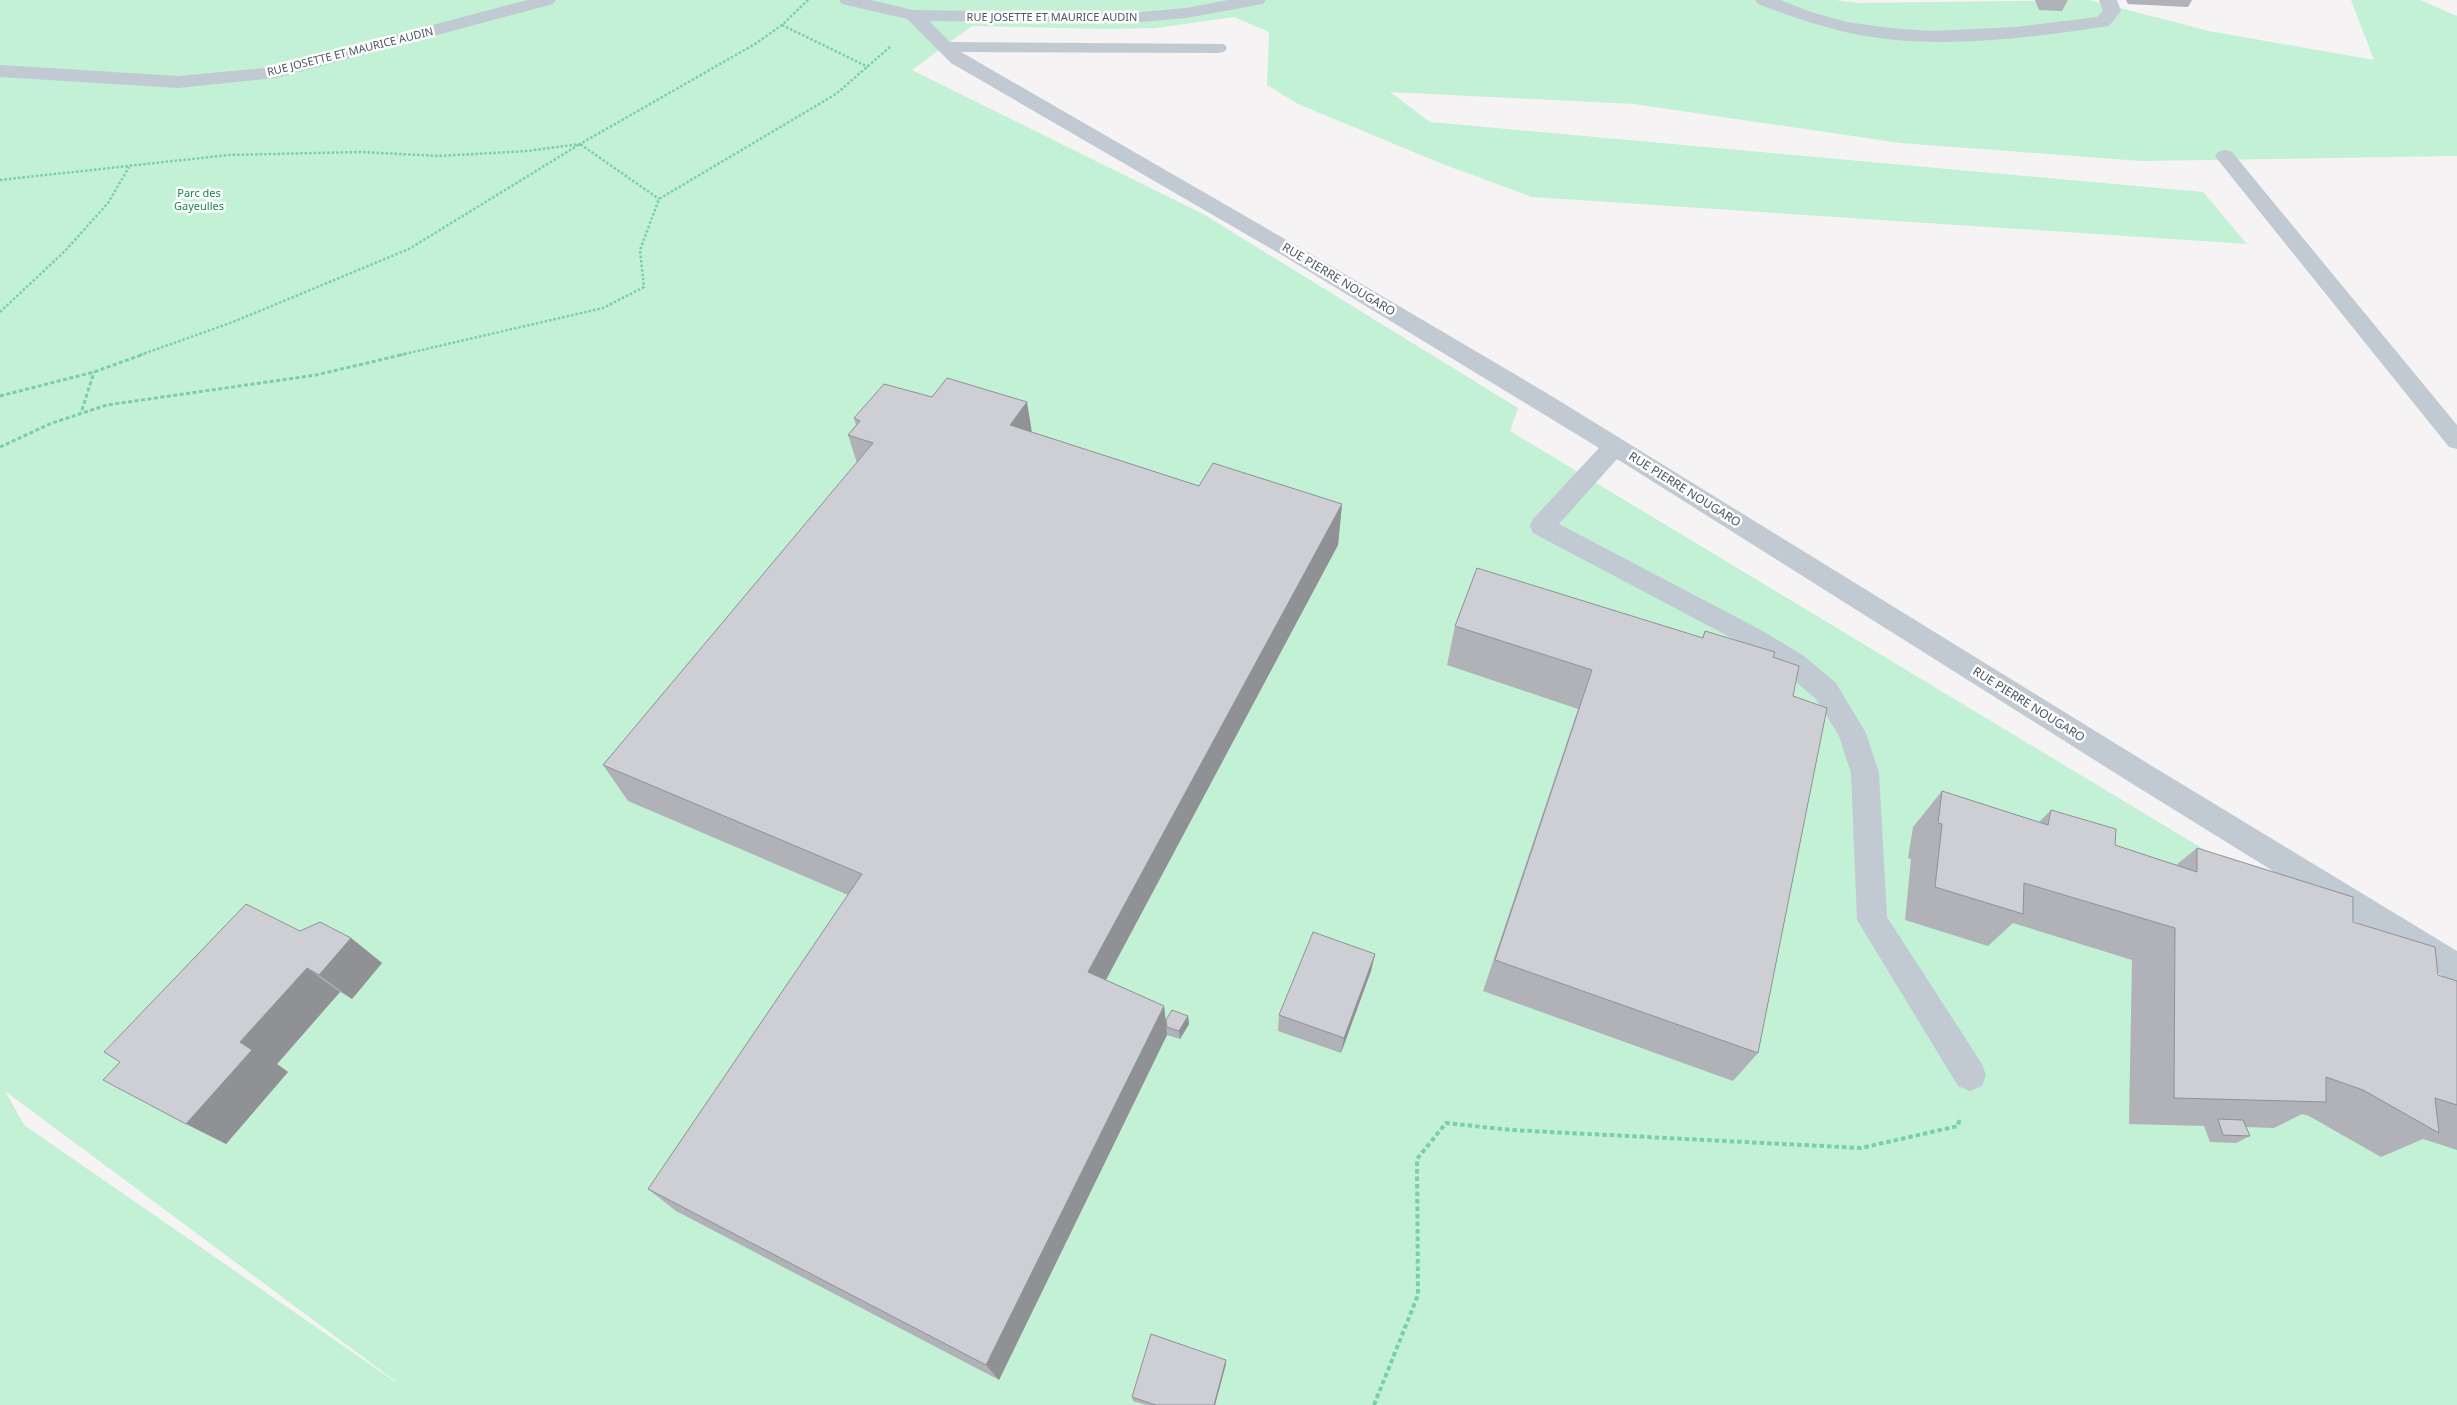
<svg xmlns="http://www.w3.org/2000/svg" width="2457" height="1405" font-family="'Noto Sans',sans-serif">
  <rect width="100%" height="100%" fill="#f5f3f3"/>
  <!-- green -->
  <path fill="#c3f1d5" fill-rule="evenodd" d="M0,0h1835l25,3 229,-3 120,31 165,29 -23,-60h69l37,16v140l-316,5 -241,-18 -266,-39 -244,-12 40,30 773,70 44,52 -715,-47 -92,-34 -142,-59 -31,-19 2,-53 -35,-15 -78,11 -48,1 -136,-3 -60,44 291,144 315,194 -8,23 947,571v403h-2457zM5,1091l389,289v1l-370,-256z"/>
  <g fill="none" stroke-linecap="round" stroke-linejoin="round">
    <!-- path-far2 -->
    <path stroke="#7ad0a6" stroke-width="2.5" stroke-dasharray="2.5 2" stroke-linecap="butt" d="M782,25l86,42
      M0,180l228,-25 133,-3 78,4 88,-5 53,-7 175,-100 27,-19 26,-25
      M0,312l65,-61 43,-48 21,-36
      M140,355l93,-33 176,-73 171,-105 79,55
      M400,355l203,-47 41,-21 -4,-37 19,-51 177,-105 55,-48"/>
    <!-- path-far1 -->
    <path stroke="#7ad0a6" stroke-width="3" stroke-dasharray="4 2.5" stroke-linecap="butt" d="M0,396l94,-24 50,-18
      M82,410l12,-38
      M0,447l52,-24 55,-18 209,-30 89,-21"/>
    <!-- path -->
    <path stroke="#7ad0a6" stroke-width="4" stroke-dasharray="4.5 3" stroke-linecap="butt" d="M1374,1405l44,-110 -1,-136 29,-36 65,7 350,18 97,-22 2,-9"/>
    <!-- minor -->
    <path fill="#c1cad2" fill-rule="evenodd" d="M527,0h29l-3,4 -277,74 -98,10 -178,-11v-12l178,11 97,-9z
      M839,0h32l42,10 217,3 56,-5 42,-8h38l-3,4 -6,1 -71,13 -56,5 -201,-2 21,21 274,2 3,4 -3,4 -6,1 -257,-1 336,194 248,146 607,374 305,185v32l-11,-5 -315,-195 -514,-324 -58,65 202,106 43,26 32,27 30,50 13,40 8,144 95,147 4,11 -4,11 -12,5 -12,-5 -101,-166 -6,-147 -12,-37 -23,-37 -32,-27 -41,-28 -210,-111 -3,-7 3,-7 66,-71 -317,-193 -331,-192 -44,-44 -65,-15z
      M1755,0h25l31,12 36,10 42,6 42,3 85,-4 81,-10 6,-6 -4,-11h18l4,11 -12,15 -6,1c-85,12 -174,24 -258,5 -30,-7 -59,-17 -87,-28z
      M2225,150l7,2 225,273v24l-8,-2 -231,-287 -3,-4 3,-4z"/>
  </g>
  <!-- wall -->
  <path fill="#b0b2b7" d="M2035,0h33l-6,11 -23,-1z
    M2126,0h66l-4,7 -60,-3z
    M854,418l178,14 167,54 143,18 -4,41 -232,435 58,26 2,14 22,-4 1,8 -9,15 -13,-4 -168,345 -323,-169 -28,-22 200,-294 -220,-94 -25,-36 254,-302 -9,-28 8,-10z
    M1455,626l247,12 3,-7 68,26 20,39 -35,357 -25,28 -250,-90 95,-282 -131,-44z
    M1942,791l97,31 12,-12 64,35 61,20 21,-17 156,74 85,53 19,6v169l-34,-11 -42,18 -72,-41 -7,-2 -28,14 -28,-1 4,9 -14,7 -26,-1 -6,-16 -75,-2 3,-164 -119,-37 -25,23 -83,-26 6,-61 -3,-1 5,-31z
    M300,931l51,7 31,25 -30,36 -12,-7 -63,72 11,8 -62,72 -106,-82z
    M1375,954l-4,17 -30,82 -63,-22 1,-16z
    M1226,1364l-11,41h-69l-13,-4 -1,-4z"/>
  <!-- shaded-wall -->
  <path fill="#909195" d="M1027,402l7,43 -24,-20z
    M1342,504l-4,41 -244,457 -6,-30z
    M351,938l31,25 -30,36 -33,-24z
    M1375,954l-4,17 -30,82 3,-15z
    M307,968l33,24 -63,72 11,8 -62,72 -40,-20 54,-82z
    M1164,1006l3,29 -168,345 -13,-15z
    M1188,1016l1,8 -9,15 -1,-8z
    M1226,1360v4l-11,41h-1z"/>
  <!-- building -->
  <path fill="#cdcfd5" stroke="#909195" d="M947,378l80,24 -17,23 189,61 14,-23 129,41 -254,468 76,34 -178,359 -338,-176 214,-315 -259,-109 270,-322 -25,-8 12,-14 -6,-3 30,-34 48,13z
    M1477,568l226,70 2,-7 70,21 -2,5 26,9 -6,30 34,12 -69,345 -263,-93 97,-290 -137,-44z
    M1942,791l106,34 3,-15 65,19 -1,16 82,27v-24l156,49v25l82,25 3,28 19,6v124l-22,-7 4,35 -76,-43 -37,-13v25l-152,-4 1,-170 -151,-45 -1,31 -88,-27 7,-63 -4,-1z
    M246,904l54,27 20,-9 31,16 -32,37 -12,-7 -67,74 12,8 -66,74 -83,-44 17,-18 -16,-10z
    M1313,932l62,22 -31,84 -65,-23z
    M1172,1010l16,6 -9,15 -12,-4 -1,-7z
    M2218,1119l25,1 7,16 -27,-1z
    M1151,1334l75,26 -12,45h-58l-24,-8z"/>
  <g text-anchor="middle" dominant-baseline="central" stroke-width="5" stroke-linejoin="round" paint-order="stroke">
    <!-- far-street labels -->
    <g font-size="11" fill="#4a5661" stroke="#fff">
      <text x="1052" y="16">RUE JOSETTE ET MAURICE AUDIN</text>
      <text transform="translate(350 51) rotate(-14)">RUE JOSETTE ET MAURICE AUDIN</text>
    </g>
    <!-- far-park labels -->
    <g font-size="11" fill="#17864f" stroke="#fff">
      <text x="199" y="192">Parc des<tspan x="199" dy="13">Gayeulles</tspan></text>
    </g>
    <!-- street labels -->
    <g font-size="12" fill="#4a5661" stroke="#fff">
      <text transform="translate(1339 279) rotate(31)">RUE PIERRE NOUGARO</text>
      <text transform="translate(1685 489) rotate(32)">RUE PIERRE NOUGARO</text>
      <text transform="translate(2029 704) rotate(32)">RUE PIERRE NOUGARO</text>
    </g>
  </g>
</svg>
